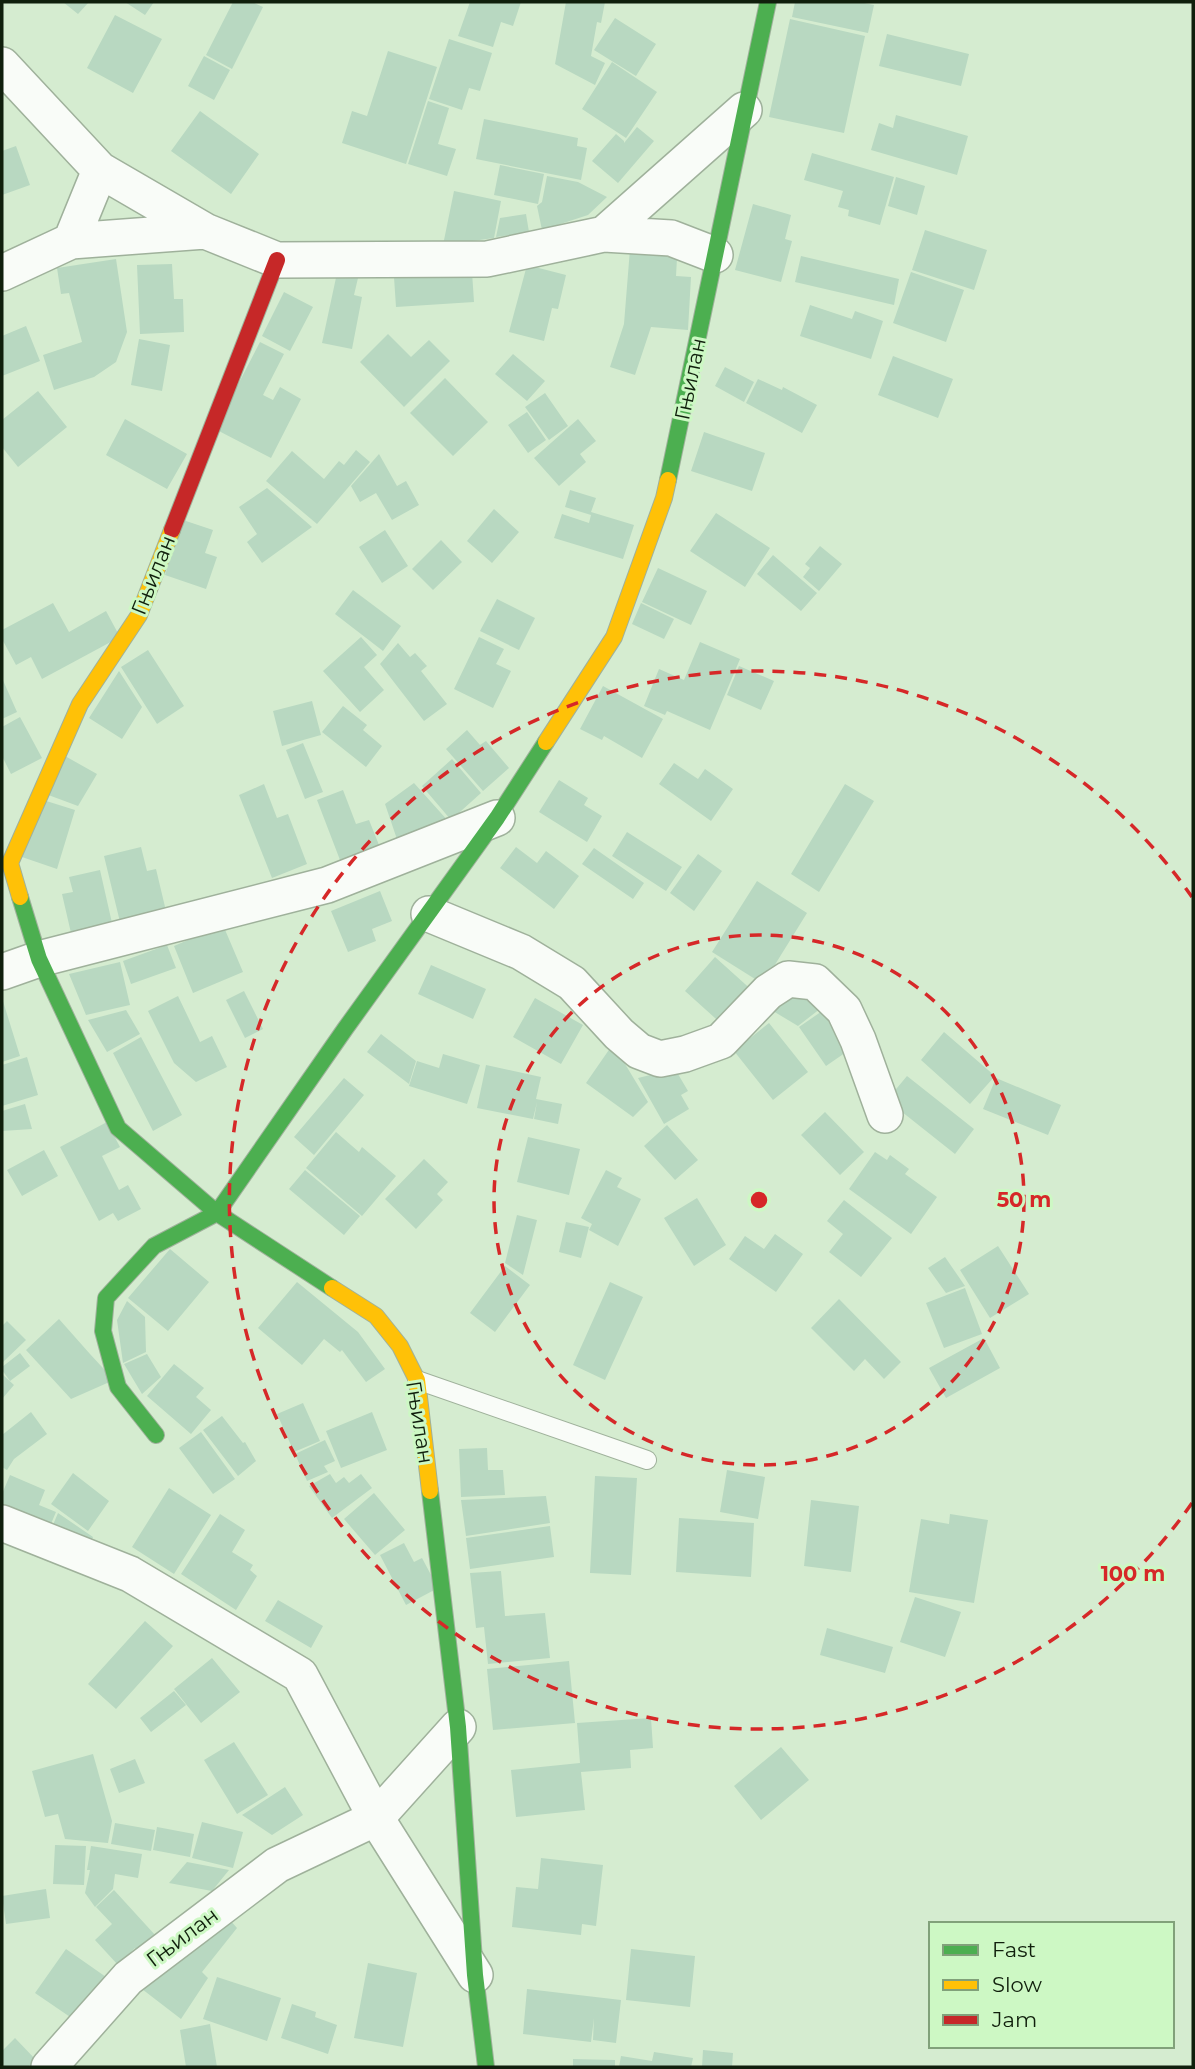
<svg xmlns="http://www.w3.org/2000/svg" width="1195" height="2069" font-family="Montserrat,sans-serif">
  <rect width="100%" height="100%" fill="#d5ecd0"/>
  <!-- building -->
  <path fill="#b8d8c1" d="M63,2h26l-11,12z
    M125,2h29l-9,13z
    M233,2h19l11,5 -31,62 -26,-14z
    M470,2h51l-8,24 -12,-4 -8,25 -35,-11z
    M566,2h39l-4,21 -4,-1 -6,34 14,7 -10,22 -40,-21z
    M795,2h64l15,3 -6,28 -76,-16z
    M115,15l47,24 -29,54 -46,-25z
    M615,18l41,26 -20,32 -42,-26z
    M790,19l75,17 -21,97 -75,-16z
    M887,34l82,20 -8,32 -82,-20z
    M449,39l43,14 -12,38 -11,-3 -7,22 -33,-11z
    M388,51l49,16 -31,97 -64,-21 10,-32 15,5z
    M204,56l26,14 -16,30 -26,-14z
    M612,62l45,30 -31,46 -44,-29z
    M428,101l21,7 -11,36 18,5 -9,27 -39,-12z
    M200,111l59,43 -28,40 -60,-43z
    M896,115l72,21 -11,39 -86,-25 8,-27 14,5z
    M484,119l94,19 -1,8 10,2 -6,32 -105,-21z
    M637,127l17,14 -36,42 -26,-22 24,-27 8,7v2z
    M16,146l14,39 -28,10v-44z
    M812,153l82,24 -14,48 -32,-9 1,-6 -11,-3 5,-16 -39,-11z
    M500,165l44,9 -6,30 -44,-9z
    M547,176l31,6 29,15 -19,18 -46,15 -5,-24 5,-4z
    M896,177l29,9 -8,29 -29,-9z
    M454,191l47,10 -7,37 -51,7z
    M753,204l38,11 -6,24 7,2 -11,41 -46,-12z
    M526,214l3,18 -33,5 4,-19z
    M925,230l62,20 -13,40 -62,-20z
    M630,249l37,3v5l10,1 -1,18 15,1 -3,53 -37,-3 -16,48 -25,-8 14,-43z
    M801,256l98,23 -5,26 -99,-23z
    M116,259l11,73 -11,30 -22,15 -40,13 -11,-35 39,-13 -13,-49 -8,1 -4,-26z
    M172,264l2,35h9l1,33 -44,2 -3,-69z
    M527,265l39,10 -8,34 -6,-1 -8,33 -35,-9z
    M472,272l2,30 -78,5 -2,-30z
    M911,272l53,18 -18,52 -53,-19z
    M337,273l21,5 -4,17 8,2 -10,52 -30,-6z
    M284,292l29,15 -23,44 -28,-15z
    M810,305l42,14 3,-8 28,10 -12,38 -71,-23z
    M26,326l14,35 -38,15v-40z
    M388,334l23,23 18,-17 21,21 -46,46 -44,-45z
    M139,339l31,6 -8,46 -31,-6z
    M260,342l24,12 -21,41 10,5 7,-13 21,12 -30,59 -56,-29z
    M513,354l32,27 -18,20 -32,-27z
    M893,356l60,23 -15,39 -60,-23z
    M725,367l29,15 -10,20 -29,-16z
    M445,378l43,44 -35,34 -43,-43z
    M758,379l24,11 1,-3 34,18 -15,28 -56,-30z
    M38,391l29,36 -49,40 -16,-20v-27z
    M545,393l23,33 -19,14 -24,-33z
    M527,412l19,28 -18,13 -20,-28z
    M125,419l62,35 -20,35 -61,-34z
    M578,419l18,22 -16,13 6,8 -27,24 -25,-28z
    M704,432l61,21 -13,38 -61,-20z
    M356,450l14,12 -53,62 -51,-43 26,-30 32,28 15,-18 5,4z
    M379,454l18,32 9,-5 13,24 -27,15 -16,-27 -16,9 -9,-16z
    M267,488l45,39 -50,36 -15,-21 10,-8 -18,-27z
    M570,490l26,8 -5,14 43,13 -11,34 -69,-21 8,-24 27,9 2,-8 -26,-8z
    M494,509l25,23 -27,31 -25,-22z
    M716,513l54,35 -25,39 -55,-36z
    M183,520l30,10 -8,23 12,4 -11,32 -41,-14z
    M385,530l23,36 -26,17 -23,-36z
    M441,540l21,22 -29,28 -21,-21z
    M820,546l22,18 -23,27 -16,-14 7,-9 -5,-4z
    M773,555l44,38 -16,18 -44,-37z
    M658,568l49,23 -16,34 -49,-23z
    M353,590l48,36 -18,25 -48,-37z
    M497,599l38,19 -16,32 -39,-19z
    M53,603l16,29 37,-21 14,26 -78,42 -11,-22 -15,8 -14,-26v-9z
    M641,603l33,16 -10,20 -32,-15z
    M361,637l16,18 -13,12 20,23 -24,22 -37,-41z
    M479,637l25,12 -8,15 15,7 -18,37 -39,-19z
    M700,642l40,17 -30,71 -43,-19 -2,4 -21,-9 15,-37 25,11z
    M398,643l12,14 5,-4 12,13 -6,5 26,33 -23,17 -44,-57z
    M148,650l36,56 -27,18 -36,-57z
    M739,666l35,15 -13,29 -34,-15z
    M119,671l23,36 -20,32 -33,-21z
    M2,678l15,34 -15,7z
    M603,686l60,33 -21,39 -38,-22 -2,4 -22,-11z
    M312,701l9,34 -39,11 -9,-35z
    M343,706l24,19 -4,5 19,16 -16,21 -44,-35z
    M20,717l22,41 -31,16 -9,-18v-29z
    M467,730l13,15 6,-4 23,27 -26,23 -37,-42z
    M303,743l20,49 -18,7 -19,-49z
    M65,756l32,18 -19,32 -35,-13z
    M452,759l29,34 -30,27 -29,-34z
    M674,763l24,16 7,-10 28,20 -22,32 -52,-37z
    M559,780l29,18 -4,7 18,11 -15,26 -48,-30z
    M414,783l35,39 -49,26 -15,-44z
    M264,784l13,34 11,-4 19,50 -35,14 -33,-83z
    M845,784l29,17 -55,91 -28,-18z
    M343,790l13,34 13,-4 10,25 -39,15 -23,-60z
    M40,799l35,11 -18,59 -35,-12z
    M627,832l55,35 -16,24 -54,-35z
    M141,847l6,24 9,-2 10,42 -46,11 -16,-66z
    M516,847l21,16 9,-12 33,25 -25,33 -54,-41z
    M594,848l50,35 -11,16 -51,-35z
    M698,854l24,17 -28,40 -24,-18z
    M100,870l12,53 -41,10 -9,-39 11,-2 -4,-15z
    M757,881l50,32 -44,71 -51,-32z
    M380,891l12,30 -20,8 4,12 -28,11 -17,-41z
    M223,925l20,47 -50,21 -19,-47z
    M167,945l9,23 -45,16 -8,-23z
    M715,957l40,36 -30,34 -40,-36z
    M120,962l10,43 -44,10 -17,-41z
    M431,965l55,24 -13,30 -55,-25z
    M788,984l37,21 -27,21 -35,-21z
    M244,991l19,38 -18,9 -19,-38z
    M178,996l22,46 12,-6 15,31 -31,15 -22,-19 -26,-52z
    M2,998l18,58 -18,6z
    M535,998l48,27 -22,39 -48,-27z
    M828,1007l27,39 -29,20 -27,-39z
    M126,1010l14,24 -33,18 -19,-32z
    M769,1023l39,49 -35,28 -39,-49z
    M944,1032l51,44 -25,28 -49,-44z
    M381,1034l35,27 -7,23 -42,-32z
    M141,1037l41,78 -29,16 -40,-78z
    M613,1044l35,58 -15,15 -47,-34z
    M443,1054l37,11 -13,39 -58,-18 8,-25 22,7z
    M27,1057l11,38 -36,11v-41z
    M486,1065l55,12 -5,22 26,5 -4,20 -24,-5 3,-17 -4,17 -56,-11z
    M675,1069l13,22 -7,4 8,14 -25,15 -26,-46z
    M907,1076l67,53 -19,25 -68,-54z
    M344,1078l20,17 -50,60 -20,-18z
    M996,1078l65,27 -13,30 -65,-26z
    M25,1104l7,25 -30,2v-20z
    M825,1112l39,40 -24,23 -39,-40z
    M107,1122l13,25 -18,9 17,34 9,-5 13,24 -23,12 -5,-8 -14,8 -39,-74z
    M667,1125l31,35 -23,20 -31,-34z
    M336,1132l23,20 3,-5 34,29 -34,40 -56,-48z
    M528,1137l52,12 -11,46 -52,-13z
    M44,1150l14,26 -36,20 -15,-26z
    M875,1152l12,8 3,-5 19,14 -4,5 32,23 -26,37 -62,-45z
    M424,1159l24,23 -11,12 6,6 -27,29 -31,-30z
    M305,1170l55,46 -16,19 -55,-46z
    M606,1170l16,8 -5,9 24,12 -23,47 -29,-16 3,-6 -11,-6z
    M697,1198l29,47 -32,21 -30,-48z
    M844,1200l48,38 -31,39 -32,-25 14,-18 -16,-13z
    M517,1215l20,5 -14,55 -18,-12z
    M566,1222l23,5 -8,31 -22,-6z
    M775,1234l28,20 -27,38 -47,-33 16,-23 19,13z
    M998,1246l31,48 -39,24 -30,-48z
    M170,1249l39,33 -41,49 -40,-33z
    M945,1257l20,29 -19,7 -18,-25z
    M505,1266l25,19 -35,47 -25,-19z
    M297,1282l61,50 27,37 -19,13 -24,-32 -2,2 -16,-13 -22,26 -44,-37z
    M610,1282l33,15 -38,83 -32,-15z
    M965,1288l17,46 -38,14 -18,-45z
    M839,1299l62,63 -17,17 -19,-20 -11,12 -43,-43z
    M127,1301l18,16 1,35 -23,11 -6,-43z
    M59,1319l31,35 24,26 -43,19 -45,-49z
    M7,1321l19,19 -24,23v-37z
    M984,1338l16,30 -54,30 -17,-30z
    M20,1353l10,13 -20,15 -8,-11v-3z
    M147,1354l14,23 -19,17 -18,-30z
    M174,1364l30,24 -8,9 15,13 -20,24 -44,-38z
    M2,1374l12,11 -12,14z
    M303,1403l17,38 -26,11 -17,-38z
    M31,1412l16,22 -33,25 -7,11 -5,-3v-32z
    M372,1412l15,38 -46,18 -15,-37z
    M222,1416l21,27 2,-1 11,19 -18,15 -35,-46z
    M201,1432l34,47 -22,15 -34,-46z
    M325,1440l10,21 -11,5 4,6 -21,9 -12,-27z
    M487,1448l1,22h15l2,25 -44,2 -2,-48z
    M727,1470l38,7 -7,42 -38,-7z
    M73,1473l36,28 -21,30 -37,-27z
    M330,1474l6,9 8,-6 5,6 12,-9 11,14 -40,30 -23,-32z
    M10,1475l35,15 -6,15 17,7 -11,26 -43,-18v-26z
    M595,1476l42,2 -6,97 -41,-2z
    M169,1488l42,27 -37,59 -42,-27z
    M374,1493l31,37 -30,25 -31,-36z
    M546,1496l4,27 -84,13 -5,-36z
    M811,1500l48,6 -8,66 -47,-6z
    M58,1513l35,24 -8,18 -38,-16z
    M220,1514l25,16 -13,22 21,13 -3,5 7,6 -21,34 -55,-36z
    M950,1514l38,6 -14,83 -65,-11 12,-73 28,5z
    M679,1518l75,5 -3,54 -75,-5z
    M550,1526l4,31 -84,12 -4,-31z
    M404,1543l10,19 8,-4 16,30 -32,17 -26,-50z
    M501,1571l4,45 40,-3 5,45 -62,6 -4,-37 -8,1 -6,-55z
    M915,1597l46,15 -16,45 -45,-15z
    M278,1600l45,26 -12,22 -46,-27z
    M145,1621l28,25 -57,63 -28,-25z
    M827,1628l66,19 -8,26 -65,-18z
    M212,1658l28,34 -39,31 -27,-34z
    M569,1661l6,62 -82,7 -6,-61z
    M174,1691l12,14 -35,27 -11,-14z
    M651,1718l2,30 -23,2 1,18 -50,4 4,38 -69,7 -5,-47 69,-7 -3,-40z
    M234,1742l34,53 -31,19 -33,-54z
    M781,1747l28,33 -48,40 -27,-34z
    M93,1754l19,67 -4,22 -43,-4 -7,-25 -13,3 -13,-46z
    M135,1759l10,24 -26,10 -9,-24z
    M285,1787l18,28 -31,20 -30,-20z
    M202,1822l41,10 -10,36 -41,-10z
    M115,1823l40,7 -4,21 -40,-7z
    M157,1827l37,7 -4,23 -37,-7z
    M55,1845l31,1 -2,39 -31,-1z
    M91,1846l51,8 -4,24 -23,-4 -2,15 -18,18 -10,-14 5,-23h-3z
    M541,1858l62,7 -7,61 -14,-2 -1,11 -69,-8 4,-40 22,2z
    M187,1862l42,8 -17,21 -43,-8z
    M46,1889l4,29 -44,6 -4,-28z
    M114,1890l42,46 -18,17 -3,-5 -17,17 -23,-25 17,-16 -16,-17z
    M222,1911l15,17 -35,44 6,6 -27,41 -43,-33z
    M66,1949l40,28 -30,44 -41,-28z
    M631,1949l64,7 -5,51 -64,-7z
    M368,1963l49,10 -14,74 -49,-9z
    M217,1977l64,21 -14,43 -64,-22z
    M527,1989l94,11 -5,43 -23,-3 1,-22 -3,24 -68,-8z
    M292,2004l24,8 -1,5 22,8 -9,29 -47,-16z
    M210,2024l7,43h-31l-6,-37z
    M15,2038l21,22 -8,7h-26v-16z
    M703,2050l30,3 -1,14h-30z
    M654,2052l39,6 -2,9h-72l2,-11 31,5z
    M573,2059l42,1v7h-42z"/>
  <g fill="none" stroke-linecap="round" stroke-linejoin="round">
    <defs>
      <path id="lane" d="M417,1380l230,80"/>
      <path id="street" d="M2,65l98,105 105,61 72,29 210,-1 117,-25 140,-124
        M604,234l67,4 44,17
        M71,241l29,-71
        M2,273l69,-32 134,-10
        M429,914l92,38 51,31 47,51 20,17 21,8 25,-5 36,-13 47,-49 20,-13 27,3 29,28 14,30 27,75
        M2,972l37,-13 288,-74 170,-67
        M2,1523l128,51 170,101 76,143 99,157
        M49,2067l79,-89 149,-113 99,-47 82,-91"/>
      <path id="fast" d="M668,480l100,-478
        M20,897l19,62 79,169 99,85 115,75
        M156,1435l-38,-48 -15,-56 3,-33 48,-52 63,-33 128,-184 152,-211 49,-76
        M430,1491l28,236 17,248 11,92"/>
      <path id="slow" d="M546,742l68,-105 50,-139 4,-18
        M20,897l-10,-34 70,-159 59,-89 33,-85
        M332,1288l44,28 24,30 17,34 13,111"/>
      <path id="jam" d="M172,530l105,-270"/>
    </defs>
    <!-- lane casing -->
    <use href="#lane" stroke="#9fb19b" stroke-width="20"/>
    <!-- street casing -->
    <use href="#street" stroke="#9fb19b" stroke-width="38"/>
    <!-- fast casing -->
    <use href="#fast" stroke="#9fb19b" stroke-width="18"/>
    <!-- slow casing -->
    <use href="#slow" stroke="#9fb19b" stroke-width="18"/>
    <!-- jam casing -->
    <use href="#jam" stroke="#9fb19b" stroke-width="18"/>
    <!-- lane -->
    <use href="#lane" stroke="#f9fcf8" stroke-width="18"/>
    <!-- street -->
    <use href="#street" stroke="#f9fcf8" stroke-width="35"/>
    <!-- fast -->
    <use href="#fast" stroke="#4caf50" stroke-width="16"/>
    <!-- slow -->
    <use href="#slow" stroke="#ffc107" stroke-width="16"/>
    <!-- jam -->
    <use href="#jam" stroke="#c62828" stroke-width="16"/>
  </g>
  <!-- distance rings -->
  <g fill="none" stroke="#d62828" stroke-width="3.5" stroke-dasharray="12 9">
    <circle cx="759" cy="1200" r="265"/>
    <path d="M1192 1503A529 529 0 1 1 1192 897"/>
  </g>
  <g text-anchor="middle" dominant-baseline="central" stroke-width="6" stroke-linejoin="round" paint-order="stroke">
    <!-- street labels -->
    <g font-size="21" fill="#101f0c" stroke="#cdf8c4">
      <text transform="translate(690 379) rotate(-78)">Гњилан</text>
      <text transform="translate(153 575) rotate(-68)">Гњилан</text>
      <text transform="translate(420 1422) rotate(81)">Гњилан</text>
      <text transform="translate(182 1937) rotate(-37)">Гњилан</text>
    </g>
  </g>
  <circle cx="759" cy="1200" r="10" fill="#d62828" stroke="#cdf8c4" stroke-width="3.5"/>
  <g font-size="21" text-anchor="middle" font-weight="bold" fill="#d62828" stroke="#cdf8c4" stroke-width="6" stroke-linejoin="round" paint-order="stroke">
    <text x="1024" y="1207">50 m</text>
    <text x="1133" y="1581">100 m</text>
  </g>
  <!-- border -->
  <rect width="1195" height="2069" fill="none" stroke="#101f0c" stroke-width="7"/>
  <!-- legend -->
  <rect x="929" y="1922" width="245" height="126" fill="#cdf8c4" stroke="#81a17a" stroke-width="2"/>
  <rect x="943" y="1945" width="35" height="10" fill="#4caf50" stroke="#81a17a" stroke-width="2"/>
  <text x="992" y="1957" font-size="21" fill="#101f0c">Fast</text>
  <rect x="943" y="1980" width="35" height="10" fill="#ffc107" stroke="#81a17a" stroke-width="2"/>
  <text x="992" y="1992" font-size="21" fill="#101f0c">Slow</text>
  <rect x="943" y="2015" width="35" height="10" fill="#c62828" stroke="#81a17a" stroke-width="2"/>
  <text x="992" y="2027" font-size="21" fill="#101f0c">Jam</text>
</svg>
